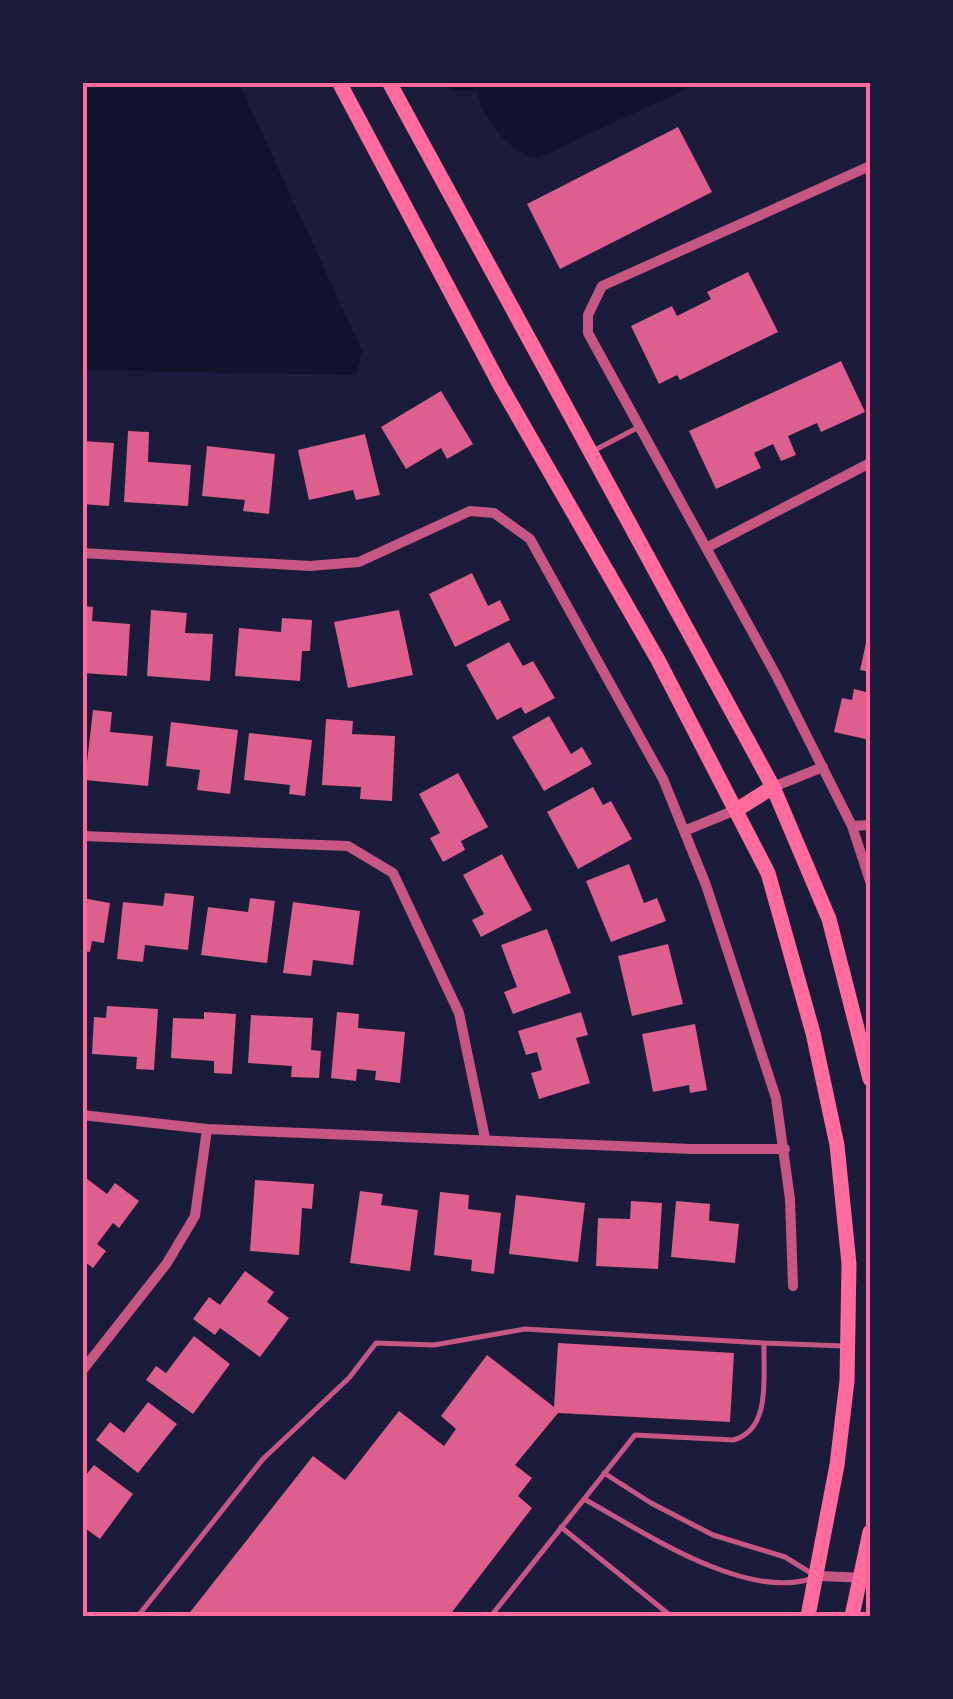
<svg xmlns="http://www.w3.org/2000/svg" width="953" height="1699" font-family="Karla,sans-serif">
  <rect width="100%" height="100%" fill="#1b1b3a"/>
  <!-- water -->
  <path fill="#12122b" d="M83,82l156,1 123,268 -6,24 -273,-5z
    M449,83h250l-164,76c-26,-6 -53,-42 -58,-68h-25z"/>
  <!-- building -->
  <path fill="#dd5f8e" d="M678,127l34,65 -152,77 -33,-65z
    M748,272l30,60 -98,48 -3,-5 -18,9 -28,-58 41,-20 5,10 34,-17 -4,-7z
    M841,361l24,51 -44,20 -4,-9 -29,13 8,19 -15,6 -8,-17 -19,9 7,15 -45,21 -27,-58z
    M441,391l32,53 -26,15 -6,-11 -35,21 -25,-42z
    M128,431l21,1 -1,30 43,3 -3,41 -64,-4z
    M365,434l15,61 -24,5 -3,-10 -44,10 -11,-50z
    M82,441l32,2 -5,63 -27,-2z
    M207,446l68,8 -6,60 -26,-3 2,-11 -43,-4z
    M472,573l16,33 12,-6 10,20 -55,27 -26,-53z
    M82,606l11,1 -1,14 38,3 -3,52 -45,-3z
    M151,610l36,3 -2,20 28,1 -3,47 -63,-5z
    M399,610l14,65 -65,13 -14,-66z
    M282,618l30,2 -2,31h-8l-2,30 -65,-5 4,-48 42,4z
    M509,642l14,24 10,-5 22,37 -30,16 -4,-7 -24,13 -31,-55z
    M866,643l4,1v28l-10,-2z
    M854,689l16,4v47l-36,-8 8,-34 10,2z
    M93,710l19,2 -2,20 43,4 -5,50 -63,-6z
    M549,716l22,38 11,-7 10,17 -48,27 -32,-54z
    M326,719l27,2 -1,13 43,2 -3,65 -32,-2 1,-12 -39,-2z
    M171,722l67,8 -8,64 -33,-4 3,-20 -34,-4z
    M249,733l63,7 -7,56 -16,-2 1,-9 -46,-5z
    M458,773l30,54 -27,14 4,9 -22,12 -13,-24 10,-5 -21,-39z
    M593,787l10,18 8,-4 21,38 -54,30 -31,-57z
    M502,854l30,56 -51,27 -9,-17 12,-6 -21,-39z
    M629,864l15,39 13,-5 9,23 -55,21 -25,-61z
    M165,893l29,3 -6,54 -43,-5 -2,17 -26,-3 6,-57 40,4z
    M82,898l28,5 -6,40 -12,-2 -2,11 -8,-1z
    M250,898l25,3 -8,62 -66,-8 7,-48 40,5z
    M293,902l67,9 -7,54 -40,-5 -2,16 -28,-3z
    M547,929l24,64 -58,21 -9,-22 13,-5 -16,-42z
    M668,944l15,60 -51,12 -14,-60z
    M107,1006l51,3 -4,61 -18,-1 1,-12 -45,-3 2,-37 12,1z
    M204,1012l32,2 -4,60 -18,-1v-12l-43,-3 2,-40 31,1z
    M337,1012l22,2 -1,14 47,4 -5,51 -25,-3 1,-9 -19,-2 -1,12 -25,-3z
    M581,1012l7,23 -12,3 14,45 -51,16 -8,-26 11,-3 -5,-18 -11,3 -8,-24z
    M251,1015l62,3 -2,32 10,1 -2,27 -28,-1 1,-11 -44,-3z
    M695,1024l12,66 -17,3 -1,-8 -36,7 -11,-58z
    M82,1175l25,19 8,-11 24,18 -20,27 -6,-5 -16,21 9,7 -13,17 -11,-8z
    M255,1180l59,4 -2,25 -10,-1 -3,47 -49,-4z
    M360,1191l23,3 -2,11 37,5 -8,61 -60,-8z
    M440,1192l29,3 -1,14 33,4 -7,61 -23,-3 1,-11 -38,-5z
    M516,1195l69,8 -7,59 -69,-8z
    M631,1201l31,2 -4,66 -62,-3 2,-48 32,1z
    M676,1201l34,3 -1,17 30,3 -4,39 -64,-6z
    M245,1271l29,21 -7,10 22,16 -29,39 -40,-29 -5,7 -22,-16 16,-22 11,8z
    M194,1336l36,28 -37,50 -47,-34 10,-14 10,7z
    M558,1343l176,10 -4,69 -172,-9 -43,52 17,13 -14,18 14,12 -83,108h-262l126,-160 32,24 54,-69 45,35 12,-17 -15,-13 46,-61 67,52z
    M148,1402l29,22 -39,49 -42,-33 14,-18 14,11z
    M94,1465l39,29 -33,45 -18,-13v-46z"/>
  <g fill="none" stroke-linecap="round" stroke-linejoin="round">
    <!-- service -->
    <path stroke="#c65784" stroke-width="5" d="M593,451l46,-24
      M604,1473l47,30 62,32 72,22 26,16
      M584,1499c58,32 159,101 226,80
      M561,1527l110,89
      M138,1616l125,-157 86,-81 27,-35 58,2 91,-16 239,14
      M491,1616l144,-181 98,5c39,-10 30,-65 31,-97l80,3"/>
    <!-- minor -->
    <path stroke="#c65784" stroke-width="10" d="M870,166l-268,120 -14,29v18l188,342 76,151 18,55
      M706,548l164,-85
      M82,553l228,13 49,-4 111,-51 24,2 36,26 133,240 43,106 70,213 14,101 3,87
      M773,787l50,-20
      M852,826l18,-1
      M684,831l54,-22
      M82,836l266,10 45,27 66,140 26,125
      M82,1115l125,14 485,20h93
      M82,1371l85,-108 28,-47 12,-87
      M818,1576l52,2"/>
    <!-- secondary -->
    <path stroke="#ff6b9d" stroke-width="15" d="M339,82l161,303 158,275 110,213 45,160 24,112 12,119 -2,117 -10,84 -29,151
      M389,82l384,705 56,132 41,160
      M738,809l35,-22
      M852,1616l18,-84"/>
  </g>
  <!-- border -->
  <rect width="953" height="1699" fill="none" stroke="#1b1b3a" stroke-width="170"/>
  <rect x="85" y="85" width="783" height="1529" fill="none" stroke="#ff6b9d" stroke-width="4"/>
</svg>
